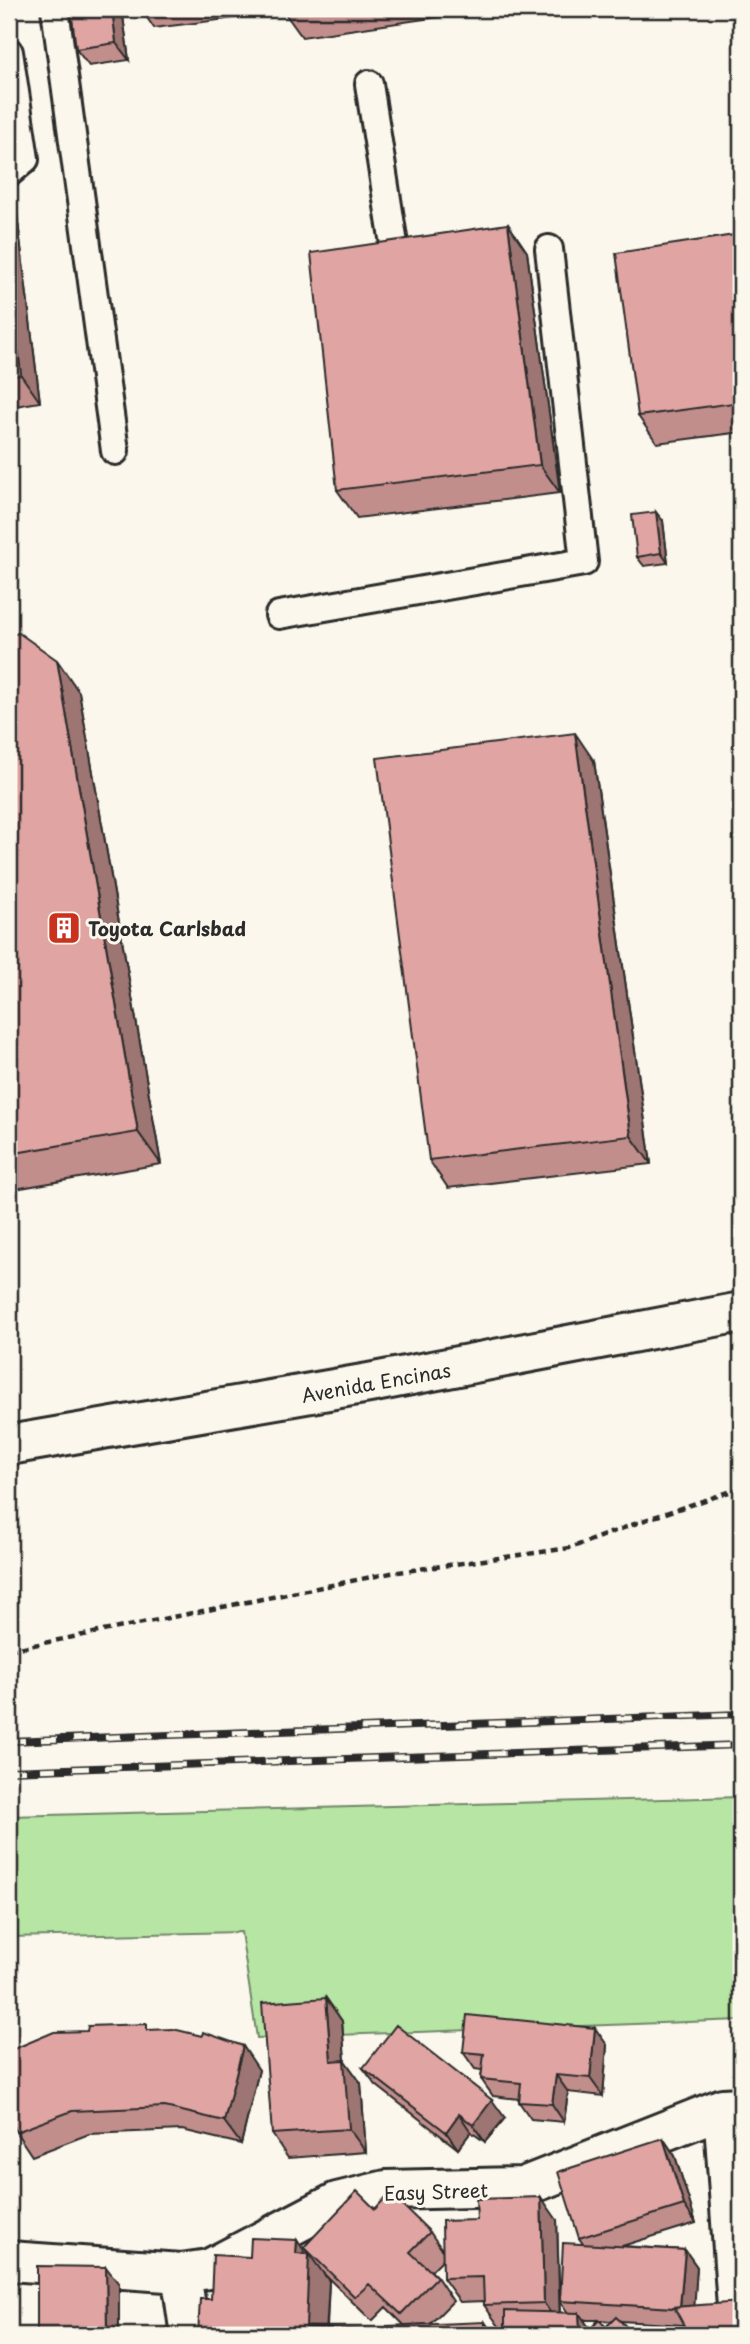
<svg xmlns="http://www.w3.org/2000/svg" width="750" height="2344" font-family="'Playpen Sans',sans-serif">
  <rect width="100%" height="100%" fill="#fbf7ec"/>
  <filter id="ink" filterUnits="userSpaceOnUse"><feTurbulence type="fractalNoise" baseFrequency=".0143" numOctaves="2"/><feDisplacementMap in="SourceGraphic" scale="14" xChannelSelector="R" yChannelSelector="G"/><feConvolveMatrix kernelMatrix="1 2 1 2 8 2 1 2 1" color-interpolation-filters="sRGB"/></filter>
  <g filter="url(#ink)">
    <!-- green -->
    <path fill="#b7e5a4" stroke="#718868" stroke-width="2" d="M741,1797v223l-484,18 -16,-106 -232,5v-121z"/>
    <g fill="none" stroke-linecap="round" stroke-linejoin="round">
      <defs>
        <path id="lane" d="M55,9l60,442
          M9,52l16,107 -14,12
          M369,84l27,173
          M279,615l305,-53 -35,-313"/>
        <path id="street" d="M723,2108l15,213
          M9,2261l172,12 28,-4 128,-67 49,-12 137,-3 200,-79 18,-1
          M181,2273l9,62"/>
        <path id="secondary" d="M9,1445l360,-62 372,-71"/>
      </defs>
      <!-- lane casing -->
      <use href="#lane" stroke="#2b2b2b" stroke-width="32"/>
      <!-- street casing -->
      <use href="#street" stroke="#2b2b2b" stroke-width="44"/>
      <!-- secondary casing -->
      <use href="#secondary" stroke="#2b2b2b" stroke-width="44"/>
      <!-- path -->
      <path stroke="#2b2b2b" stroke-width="4.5" stroke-dasharray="7 5" stroke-linecap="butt" d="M9,1650l382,-77 179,-25 75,-28 96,-32"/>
      <!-- lane -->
      <use href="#lane" stroke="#fbf7ec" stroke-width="26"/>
      <!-- street -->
      <use href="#street" stroke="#fbf7ec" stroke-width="38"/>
      <!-- secondary -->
      <use href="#secondary" stroke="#fbf7ec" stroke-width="38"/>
      <defs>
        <path id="rail" d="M9,1741l732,-27
          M9,1771l732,-26"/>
      </defs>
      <!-- rail casing -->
      <use href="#rail" stroke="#2b2b2b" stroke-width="8"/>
      <!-- rail -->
      <use href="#rail" stroke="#fbf7ec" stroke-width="5" stroke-dasharray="16" stroke-linecap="butt"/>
    </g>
    <!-- wall -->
    <path fill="#c18e8c" stroke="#2b2b2b" stroke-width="2" fill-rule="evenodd" d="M71,9h51l7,51 -40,6 -13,-17z
      M141,9h352l-191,28 -18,-25 -130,16z
      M9,157l6,41 25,204 -31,5z
      M508,224l19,28 33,241 -203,25 -20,-28z
      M741,234v198l-84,11 -19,-27z
      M663,521l5,42 -24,3 -7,-9z
      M9,635l70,57 82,472 -152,26z
      M594,761l57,403 -203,24 -19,-28z
      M326,1998l16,23 3,40 16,22 5,69 -78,6 -16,-24z
      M151,2030l108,40 -18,74 -59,-14 -93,4 -57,22 -16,-24z
      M607,2045l-4,51 -35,-4 -4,30 -33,-3 -12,-17v-3l-26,-3 -12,-17 1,-9 -7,-1 -12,-17z
      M363,2068l142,50 -20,24 -14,-10 -13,17 -82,-64z
      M663,2138l12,18 21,67 -74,23 63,4 12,17 -3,38 -10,20 -64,-4 15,14 -134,-6 -17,-24v-4l-24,1 -17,-24v-19l-12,12 6,6 16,24 -23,23 -26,1 -18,-18 -14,14 -50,-49 7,9 -2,47 -129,7 13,-36 39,-42 59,-3 -5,-7 71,-38 55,23 13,19 114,-31 3,93h8l-8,-12 23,-57 -4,-6zM583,2319l4,1h12l-9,9zM599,2320l13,1 -6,6z"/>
    <!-- shaded-wall -->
    <path fill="#9d7472" stroke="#2b2b2b" stroke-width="2" d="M112,9h10l7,51 -13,-17z
      M9,157l6,41 25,204 -19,-27 -12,-99z
      M508,224l19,28 33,241 -20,-28z
      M656,512l7,9 5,42 -7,-10z
      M57,660l22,32 82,472 -23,-32z
      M575,733l19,28 57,403 -20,-28z
      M326,1998l16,23 3,40 16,22 5,69 -17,-23 -18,-68z
      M595,2028l12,17 -4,51 -13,-18z
      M243,2046l16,24 -18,74 -17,-23z
      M556,2075l12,17 -4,30 -12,-18z
      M492,2100l13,18 -20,24 -12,-17z
      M459,2114l12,18 -13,17 -12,-17z
      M663,2138l12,18 21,67 -12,-18z
      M541,2197l16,23 3,107 -16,-24z
      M297,2240l12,18v-4l20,27 -3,54 -20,-8 -10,-74z
      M685,2250l12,17 -4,59 -13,-18z
      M106,2267l13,17v51h-12z
      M579,2313l15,22h-14z
      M485,2322l9,13h-9z"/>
    <!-- building -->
    <path fill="#e0a5a3" stroke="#2b2b2b" stroke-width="2" d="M71,9h41l4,34 -40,6z
      M508,224l32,241 -203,25 -26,-237z
      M741,234v168l-103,14 -22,-163z
      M9,276l12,99 -12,1z
      M656,512l5,41 -24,4 -5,-42z
      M19,633l38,27 81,472 -129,22v-519z
      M575,733l56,403 -202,24 -52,-402z
      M326,1998l5,63 13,-1 5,69 -77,5 -10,-131z
      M467,2015l128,13 -5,50 -34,-3 -4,29 -33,-2 2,-19 -40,-4 3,-25 -21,-2z
      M147,2024v6l26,-1 29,7 1,-4 40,14 -19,75 -59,-14 -93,4 -56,21 -7,-17v-64l45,-19 33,-1 1,-5z
      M396,2025l96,75 -19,25 -14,-11 -13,18 -83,-64z
      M663,2138l21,67 -105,33 -21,-66z
      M357,2191l18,18 15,-16 40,39 -20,20 27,25 -36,37 -32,-30 -14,13 -51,-50z
      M541,2197l3,106 -60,2 -1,-28 -40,1 -1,-57 35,-1 -1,-21z
      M251,2238l46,2 -1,13 13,1 -3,73 67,3v5h-175l2,-36h11l2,-44 37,2z
      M563,2243l122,7 -5,56 -6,1 1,1 -115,-7z
      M37,2266l69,1 1,68h-70z
      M741,2302v33h-52l-15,-28z
      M505,2311l74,2 1,22h-75z
      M616,2317l19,18h-50l14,-15 7,7z
      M485,2322v13h-97l-1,-9z"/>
  </g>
  <!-- icons -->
  <defs>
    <symbol id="building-square" viewBox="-11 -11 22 22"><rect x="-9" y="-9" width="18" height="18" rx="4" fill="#c8321e" stroke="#fbf7ec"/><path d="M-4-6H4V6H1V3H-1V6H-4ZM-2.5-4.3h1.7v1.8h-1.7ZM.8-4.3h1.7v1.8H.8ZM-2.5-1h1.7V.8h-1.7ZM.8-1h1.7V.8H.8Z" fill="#fff"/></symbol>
  </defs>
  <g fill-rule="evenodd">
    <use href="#building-square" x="45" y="909" width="38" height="38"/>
  </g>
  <g text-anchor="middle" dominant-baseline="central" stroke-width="6" stroke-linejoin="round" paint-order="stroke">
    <!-- poi labels -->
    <g font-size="19" font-weight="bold" fill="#2b2b2b" stroke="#fbf7ec" text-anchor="start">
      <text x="88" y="928">Toyota Carlsbad</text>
    </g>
    <!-- street labels -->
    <g font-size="19" fill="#2b2b2b" stroke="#fbf7ec">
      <text transform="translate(376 1382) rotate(-10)">Avenida Encinas</text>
      <text transform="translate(436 2191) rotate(-2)">Easy Street</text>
    </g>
  </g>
  <!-- margin -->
  <rect width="750" height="2344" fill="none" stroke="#fbf7ec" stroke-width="35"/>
  <rect x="18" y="18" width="715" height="2309" fill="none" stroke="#2b2b2b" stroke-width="2.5" filter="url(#ink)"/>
</svg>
